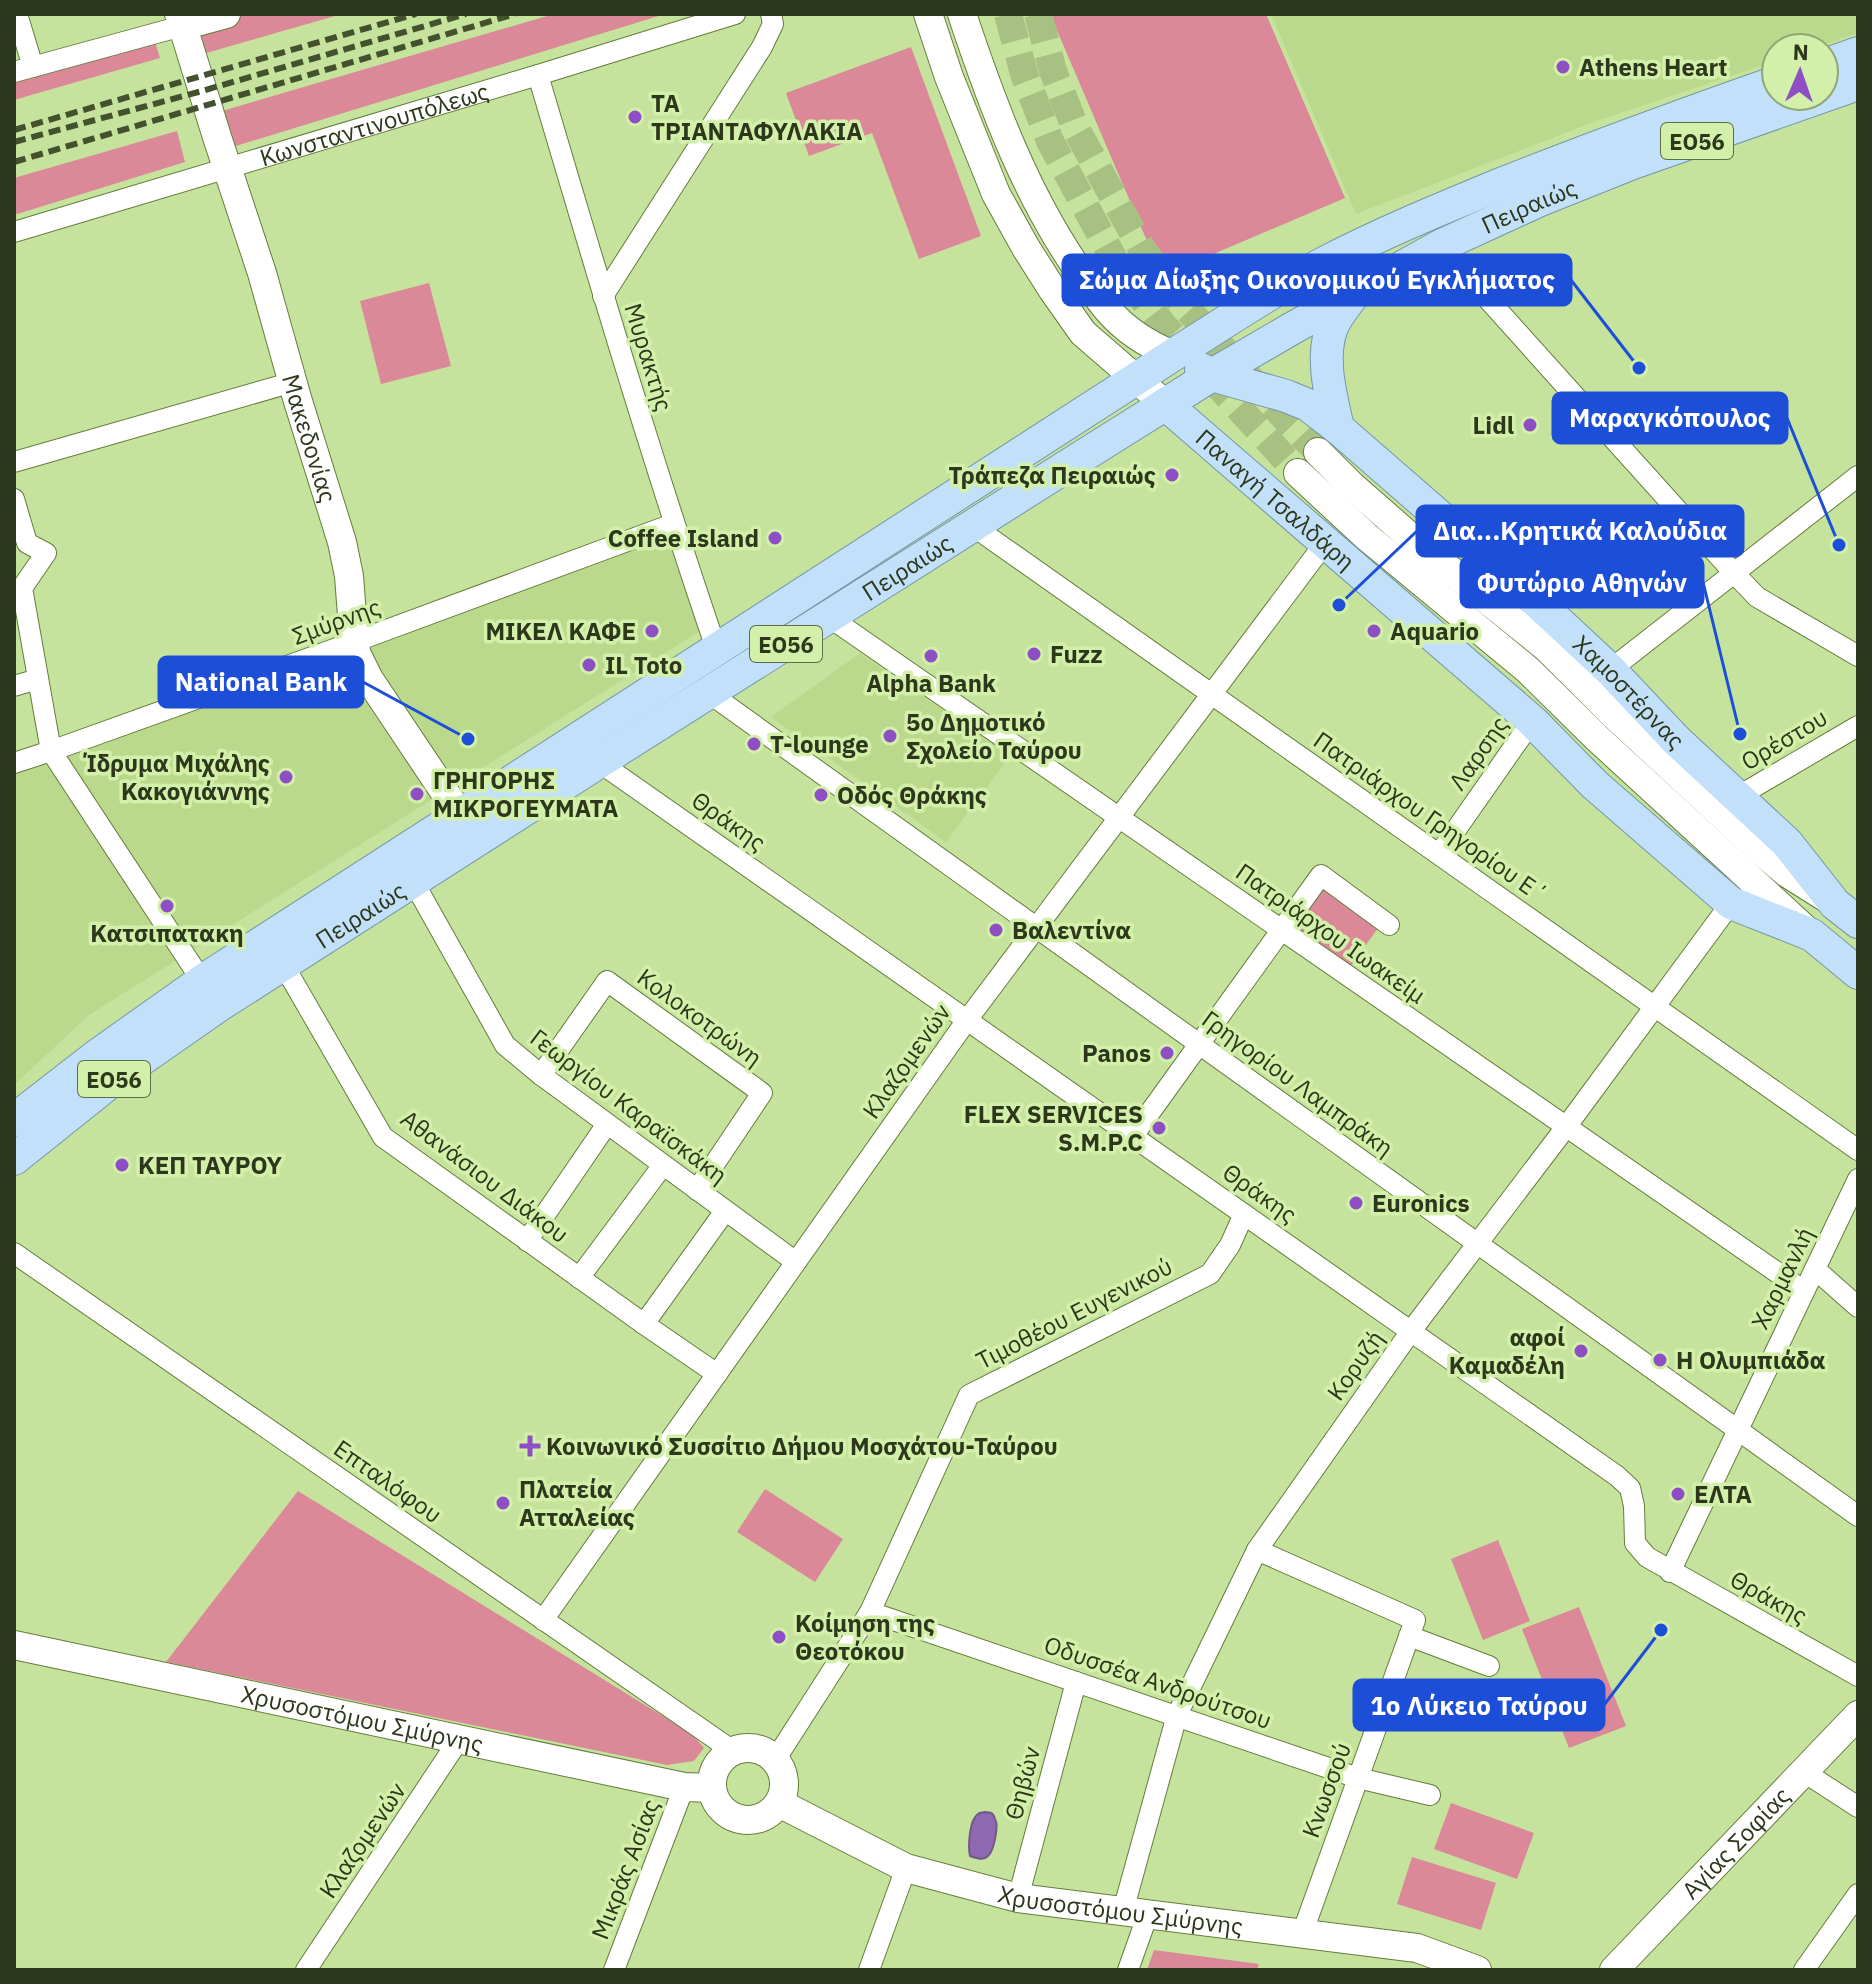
<svg xmlns="http://www.w3.org/2000/svg" width="1872" height="1984" font-family="'IBM Plex Sans',sans-serif">
  <rect width="100%" height="100%" fill="#c6e39d"/>
  <!-- built -->
  <path fill="#bad98c" d="M1271,14h587v19l-44,15h-38v13l-177,59 -243,94z
    M677,514l36,109 -624,392 -75,70v-333l39,-11z
    M860,653l150,103 -64,86 -175,-125z"/>
  <!-- green -->
  <path fill="#db8899" d="M238,14h104l-146,42 -8,-28z
    M554,14h111l-439,135 -11,-36z
    M1050,14h216l79,184 -183,78z
    M154,38l6,20 -146,42v-24z
    M911,47l70,189 -62,23 -47,-126 -63,23 -23,-63z
    M177,131l8,31 -171,53v-37z
    M429,283l22,83 -70,18 -21,-83z
    M1324,883l57,41 -31,43 -57,-42z
    M765,1489l78,50 -28,43 -78,-50z
    M298,1491l394,243 12,14 -10,13 -27,4 -501,-103z
    M1498,1540l32,81 -47,19 -32,-81z
    M1579,1607l47,119 -57,22 -47,-119z
    M1451,1803l83,30 -17,46 -83,-30z
    M1412,1857l84,26 -15,47 -84,-26z
    M1154,1950l105,14 -2,6h-110z"/>
  <!-- water -->
  <path fill="#8e69b2" stroke="#715a85" stroke-width="2" d="M985,1812c6,1 8,0 10,7 4,6 -1,32 -7,37 -5,5 -12,2 -18,0 -2,-9 -1,-36 8,-42 2,-2 5,-1 7,-2z"/>
  <g fill="none" stroke-linecap="round" stroke-linejoin="round">
    <!-- secondary-tunnel -->
    <path stroke="#a7c183" stroke-width="28" stroke-dasharray="28 14" stroke-linecap="butt" d="M1008,14l17,63 25,64 67,124 46,60 135,148
      M1038,14l15,57 22,56 67,122 41,55 102,114 33,34"/>
    <defs>
      <g id="street">
        <path d="M17,14l16,53"/>
        <path d="M14,72l168,-46"/>
        <path d="M538,75c57,193 114,386 179,576"/>
        <path id="s1" d="M14,232l524,-157 197,-61"/>
        <path d="M1440,246l294,327 23,24 101,59"/>
        <path d="M603,296l159,-249 11,-23 -2,-10"/>
        <path d="M14,462l279,-80"/>
        <path d="M14,499l13,44 19,10 -24,35 29,163 151,230"/>
        <path d="M973,526l885,624"/>
        <path d="M829,617l975,674"/>
        <path d="M1610,670l248,-194"/>
        <path d="M14,686l24,-7"/>
        <path d="M709,693l1149,823"/>
        <path d="M599,762l1018,714 13,12 4,18 1,37 12,14 211,119"/>
        <path d="M14,763l37,-12 303,-109 319,-118"/>
        <path d="M1737,797l121,-71"/>
        <path d="M1439,854l93,-133"/>
        <path d="M413,881l92,164 36,30 255,187"/>
        <path d="M283,964l100,173 261,187 73,50"/>
        <path d="M541,1075l66,-94 155,112 -65,97"/>
        <path d="M1133,1136l188,-261 68,50"/>
        <path d="M527,1241l80,-117"/>
        <path d="M14,1253l719,498"/>
        <path d="M1815,1269l43,38"/>
        <path d="M579,1278l84,-113"/>
        <path d="M644,1324l81,-113"/>
        <path d="M1257,1550l158,70 -113,314"/>
        <path d="M1670,1572l188,-393"/>
        <path d="M870,1612l488,166 72,17"/>
        <path d="M543,1620l424,-600 358,-477"/>
        <path d="M1409,1636l80,30"/>
        <path d="M775,1760l95,-148 99,-217 241,-121 20,-29 14,-31"/>
        <path d="M1804,1772l54,35"/>
        <path d="M1018,1898l58,-216"/>
        <path d="M1123,1911l54,-196 80,-165 154,-219 155,-204 165,-224"/>
        <path d="M306,1970l154,-232"/>
        <path d="M614,1970l70,-183"/>
        <path d="M869,1970l37,-102"/>
        <path d="M1128,1970l20,-56"/>
        <path d="M1804,1970l54,-76"/>
      </g>
      <g id="secondary">
        <path id="s2" d="M179,14l38,123 45,136 35,125 45,144 7,34 5,66 3,13 12,24 103,154"/>
        <path d="M928,14l21,63 47,117 30,54 26,41 31,44 82,71"/>
        <path d="M962,14c31,93 66,187 124,267 7,9 14,20 22,29 17,20 41,35 65,45"/>
        <path d="M182,26l44,-12"/>
        <path d="M1318,452l33,33 73,64 123,99 68,68 146,135 26,22 38,24"/>
        <path d="M1298,473l69,64 161,133 68,67 210,193"/>
        <path id="s3" d="M14,1645l670,142 28,1"/>
        <circle cx="748" cy="1784" r="36"/>
        <path id="s4" d="M779,1803l127,65 112,30 399,50 60,22"/>
        <path id="s5" d="M1614,1970l244,-255"/>
      </g>
      <g id="primary">
        <path d="M1824,65l34,-12"/>
        <path id="s6" d="M1201,369l11,6 74,21 22,9 30,23 186,162 86,80 66,70 111,103 48,61 23,18"/>
        <path id="s7" d="M1165,404l367,317 63,64 136,118 81,32 46,38"/>
        <path d="M1338,428c-7,-32 -18,-70 -6,-101 5,-12 14,-22 21,-32"/>
        <path d="M14,1120l85,-66 103,-73 971,-626c50,-31 99,-65 151,-92 56,-29 114,-53 172,-77 93,-37 186,-71 280,-104"/>
        <path id="s8" d="M14,1159l105,-84 99,-69 381,-244 503,-318 110,-69 79,-46 149,-83 98,-45 95,-38 225,-79"/>
      </g>
    </defs>
    <!-- street casing -->
    <use href="#street" stroke="#647d3b" stroke-width="22"/>
    <!-- secondary casing -->
    <use href="#secondary" stroke="#647d3b" stroke-width="30"/>
    <!-- primary casing -->
    <use href="#primary" stroke="#7497a9" stroke-width="34"/>
    <!-- street -->
    <use href="#street" stroke="#fff" stroke-width="20"/>
    <!-- secondary -->
    <use href="#secondary" stroke="#fff" stroke-width="28"/>
    <!-- primary -->
    <use href="#primary" stroke="#c3e0fa" stroke-width="32"/>
    <!-- rail -->
    <path stroke="#43512e" stroke-width="6" stroke-dasharray="12 6" stroke-linecap="butt" d="M14,130l402,-116
      M14,142l188,-51 264,-77
      M14,162l501,-148"/>
  </g>
  <!-- markers -->
  <g fill="#8f4fc4" stroke="#d3f0aa" stroke-width="3">
    <circle cx="1563" cy="67" r="8"/>
    <circle cx="635" cy="117" r="8"/>
    <circle cx="1530" cy="425" r="8"/>
    <circle cx="1172" cy="475" r="8"/>
    <circle cx="775" cy="538" r="8"/>
    <circle cx="652" cy="631" r="8"/>
    <circle cx="1374" cy="631" r="8"/>
    <circle cx="1034" cy="654" r="8"/>
    <circle cx="931" cy="656" r="8"/>
    <circle cx="589" cy="665" r="8"/>
    <circle cx="890" cy="736" r="8"/>
    <circle cx="754" cy="744" r="8"/>
    <circle cx="286" cy="777" r="8"/>
    <circle cx="417" cy="794" r="8"/>
    <circle cx="821" cy="795" r="8"/>
    <circle cx="167" cy="906" r="8"/>
    <circle cx="996" cy="930" r="8"/>
    <circle cx="1167" cy="1053" r="8"/>
    <circle cx="1159" cy="1128" r="8"/>
    <circle cx="122" cy="1165" r="8"/>
    <circle cx="1356" cy="1203" r="8"/>
    <circle cx="1581" cy="1351" r="8"/>
    <circle cx="1660" cy="1360" r="8"/>
    <path d="M526 1434h8v8h8v8h-8v8h-8v-8h-8v-8h8z"/>
    <circle cx="1678" cy="1494" r="8"/>
    <circle cx="503" cy="1503" r="8"/>
    <circle cx="779" cy="1637" r="8"/>
  </g>
  <g text-anchor="middle" dominant-baseline="central" stroke-width="7" stroke-linejoin="round" paint-order="stroke">
    <!-- shield labels -->
    <g fill="#d3f0aa" stroke="#5e6e46" stroke-width="2">
      <rect x="1661" y="123" width="72" height="36" rx="6"/>
      <rect x="750" y="626" width="72" height="36" rx="6"/>
      <rect x="78" y="1061" width="72" height="36" rx="6"/>
    </g>
    <g font-size="22" font-weight="bold" fill="#2c371b">
      <text x="1697" y="141">ΕΟ56</text>
      <text x="786" y="644">ΕΟ56</text>
      <text x="114" y="1079">ΕΟ56</text>
    </g>
    <!-- poi labels -->
    <g font-size="24" font-weight="bold" fill="#2c371b" stroke="#d3f0aa" text-anchor="start">
      <text x="1579" y="67">Athens Heart</text>
      <text x="651" y="103">ΤΑ<tspan x="651" dy="28">ΤΡΙΑΝΤΑΦΥΛΑΚΙΑ</tspan></text>
      <text x="1514" y="425" text-anchor="end">Lidl</text>
      <text x="1156" y="475" text-anchor="end">Τράπεζα Πειραιώς</text>
      <text x="759" y="538" text-anchor="end">Coffee Island</text>
      <text x="636" y="631" text-anchor="end">ΜΙΚΕΛ ΚΑΦΕ</text>
      <text x="1390" y="631">Aquario</text>
      <text x="1050" y="654">Fuzz</text>
      <text x="605" y="665">IL Toto</text>
      <text x="931" y="683" text-anchor="middle">Alpha Bank</text>
      <text x="906" y="722">5ο Δημοτικό<tspan x="906" dy="28">Σχολείο Ταύρου</tspan></text>
      <text x="770" y="744">T-lounge</text>
      <text x="270" y="763" text-anchor="end">Ίδρυμα Μιχάλης<tspan x="270" dy="28">Κακογιάννης</tspan></text>
      <text x="433" y="780">ΓΡΗΓΟΡΗΣ<tspan x="433" dy="28">ΜΙΚΡΟΓΕΥΜΑΤΑ</tspan></text>
      <text x="837" y="795">Οδός Θράκης</text>
      <text x="1012" y="930">Βαλεντίνα</text>
      <text x="167" y="933" text-anchor="middle">Κατσιπατακη</text>
      <text x="1151" y="1053" text-anchor="end">Panos</text>
      <text x="1143" y="1114" text-anchor="end">FLEX SERVICES<tspan x="1143" dy="28">S.M.P.C</tspan></text>
      <text x="138" y="1165">ΚΕΠ ΤΑΥΡΟΥ</text>
      <text x="1372" y="1203">Euronics</text>
      <text x="1565" y="1337" text-anchor="end">αφοί<tspan x="1565" dy="28">Καμαδέλη</tspan></text>
      <text x="1676" y="1360">Η Ολυμπιάδα</text>
      <text x="546" y="1446">Κοινωνικό Συσσίτιο Δήμου Μοσχάτου-Ταύρου</text>
      <text x="519" y="1489">Πλατεία<tspan x="519" dy="28">Ατταλείας</tspan></text>
      <text x="1694" y="1494">ΕΛΤΑ</text>
      <text x="795" y="1623">Κοίμηση της<tspan x="795" dy="28">Θεοτόκου</tspan></text>
    </g>
    <!-- street labels -->
    <g font-size="24" fill="#2c371b" stroke="#d3f0aa">
      <text stroke="none"><textPath href="#s1" startOffset="376">Κωνσταντινουπόλεως</textPath></text>
      <text stroke="none"><textPath href="#s8" startOffset="1792">Πειραιώς</textPath></text>
      <text transform="translate(649 357) rotate(73)">Μυρακτής</text>
      <text stroke="none"><textPath href="#s2" startOffset="444">Μακεδονίας</textPath></text>
      <text stroke="none"><textPath href="#s7" startOffset="146">Παναγή Τσαλδάρη</textPath></text>
      <text stroke="none"><textPath href="#s8" startOffset="1072">Πειραιώς</textPath></text>
      <text transform="translate(336 621) rotate(-20)">Σμύρνης</text>
      <text stroke="none"><textPath href="#s6" startOffset="544">Χαμοστέρνας</textPath></text>
      <text transform="translate(1784 739) rotate(-31)">Ορέστου</text>
      <text transform="translate(1478 753) rotate(-55)">Λαρσης</text>
      <text transform="translate(1431 817) rotate(35)">Πατριάρχου Γρηγορίου Ε΄</text>
      <text transform="translate(729 821) rotate(35)">Θράκης</text>
      <text stroke="none"><textPath href="#s8" startOffset="424">Πειραιώς</textPath></text>
      <text transform="translate(1331 933) rotate(35)">Πατριάρχου Ιωακείμ</text>
      <text transform="translate(700 1017) rotate(36)">Κολοκοτρώνη</text>
      <text transform="translate(906 1061) rotate(-55)">Κλαζομενών</text>
      <text transform="translate(1298 1083) rotate(36)">Γρηγορίου Λαμπράκη</text>
      <text transform="translate(629 1106) rotate(37)">Γεωργίου Καραϊσκάκη</text>
      <text transform="translate(485 1176) rotate(37)">Αθανάσιου Διάκου</text>
      <text transform="translate(1260 1193) rotate(35)">Θράκης</text>
      <text transform="translate(1782 1278) rotate(-64)">Χαρμανλή</text>
      <text transform="translate(1074 1313) rotate(-27)">Τιμοθέου Ευγενικού</text>
      <text transform="translate(1355 1365) rotate(-55)">Κορυζή</text>
      <text transform="translate(388 1481) rotate(35)">Επταλόφου</text>
      <text transform="translate(1769 1597) rotate(29)">Θράκης</text>
      <text transform="translate(1158 1682) rotate(19)">Οδυσσέα Ανδρούτσου</text>
      <text stroke="none"><textPath href="#s3" startOffset="356">Χρυσοστόμου Σμύρνης</textPath></text>
      <text transform="translate(1022 1783) rotate(-75)">Θηβών</text>
      <text transform="translate(1326 1790) rotate(-70)">Κνωσσού</text>
      <text transform="translate(362 1840) rotate(-56)">Κλαζομενών</text>
      <text stroke="none"><textPath href="#s5" startOffset="176">Αγίας Σοφίας</textPath></text>
      <text transform="translate(625 1869) rotate(-69)">Μικράς Ασίας</text>
      <text stroke="none"><textPath href="#s4" startOffset="362">Χρυσοστόμου Σμύρνης</textPath></text>
    </g>
  </g>
  <!-- callouts -->
  <path fill="none" stroke="#1d4ed8" stroke-width="3" d="M1639 368L1571 280M1839 545L1787 418M1339 605L1417 531M1740 734L1703 582M468 739L363 682M1661 1630L1604 1705"/>
  <g fill="#1d4ed8" stroke="#d3f0aa" stroke-width="3">
    <circle cx="1639" cy="368" r="8"/>
    <circle cx="1839" cy="545" r="8"/>
    <circle cx="1339" cy="605" r="8"/>
    <circle cx="1740" cy="734" r="8"/>
    <circle cx="468" cy="739" r="8"/>
    <circle cx="1661" cy="1630" r="8"/>
  </g>
  <g fill="#1d4ed8" stroke="#1d4ed8" stroke-width="3">
    <rect x="1063" y="255" width="508" height="50" rx="8"/>
    <rect x="1553" y="393" width="234" height="50" rx="8"/>
    <rect x="1417" y="506" width="326" height="50" rx="8"/>
    <rect x="1461" y="557" width="242" height="50" rx="8"/>
    <rect x="159" y="657" width="204" height="50" rx="8"/>
    <rect x="1354" y="1680" width="250" height="50" rx="8"/>
  </g>
  <g font-size="26" text-anchor="middle" font-weight="bold" fill="#fff">
    <text x="1317" y="289">Σώμα Δίωξης Οικονομικού Εγκλήματος</text>
    <text x="1670" y="427">Μαραγκόπουλος</text>
    <text x="1580" y="540">Δια...Κρητικά Καλούδια</text>
    <text x="1582" y="592">Φυτώριο Αθηνών</text>
    <text x="261" y="691">National Bank</text>
    <text x="1479" y="1715">1ο Λύκειο Ταύρου</text>
  </g>
  <!-- border -->
  <rect width="1872" height="1984" fill="none" stroke="#2c371b" stroke-width="32"/>
  <!-- north arrow -->
  <g transform="translate(1800 72) rotate(2)"><circle r="38" fill="#d3f0aa" stroke="#90a671" stroke-width="2"/>
  <path d="M0-6L14 30L0 20L-14 30Z" fill="#8f4fc4"/>
  <text y="-12" font-size="22" font-weight="bold" text-anchor="middle" fill="#2c371b">N</text>
  </g>
</svg>
